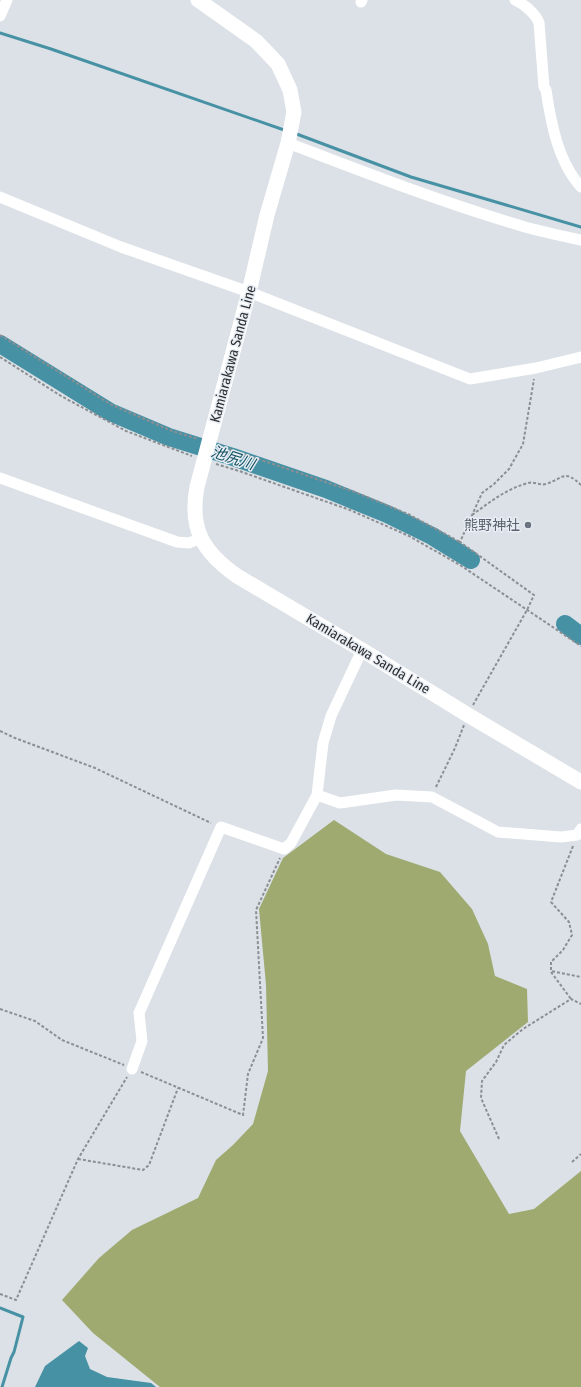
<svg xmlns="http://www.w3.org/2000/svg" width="581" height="1387" font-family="'Fira Sans Condensed','Noto Sans JP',sans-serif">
  <rect width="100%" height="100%" fill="#dbe1e6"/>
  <!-- forest -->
  <path fill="#9faa71" d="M334,820l52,34 54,18 32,37 16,35 7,32 32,13 1,33 -62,49 -6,60 49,83 25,-5 47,-38v216h-421l-67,-54 -31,-33 37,-42 33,-28 66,-32 18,-38 17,-15 20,-21 15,-53 -2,-86 -7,-76 24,-51z"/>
  <!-- water -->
  <path fill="#4791a5" d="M79,1341l9,7 -3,8 5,13 17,8 44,6 5,4h-121l10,-21z"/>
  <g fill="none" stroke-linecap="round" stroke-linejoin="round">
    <!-- stream -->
    <path stroke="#4791a5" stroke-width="3" d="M0,33l51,16 236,82
      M294,133l117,44 170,50
      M0,1308l23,9 -9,35 -3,6 -9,29"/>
    <!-- river -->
    <path stroke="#4791a5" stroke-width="18" d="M0,344l110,68 59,25 64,20 93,32 61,25 45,22 39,24
      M565,624l16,12"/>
    <!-- path -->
    <path stroke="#8b8f93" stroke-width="2" stroke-dasharray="3 2" stroke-linecap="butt" d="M0,335l110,69 62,27 26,8
      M0,357l61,39 65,35 66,25
      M220,446l135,46 53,22 52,28
      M216,464l23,7 111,39 59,26 51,29 121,81
      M472,515c18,-13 34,-26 56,-32 6,-2 12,3 18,1 18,-6 18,-15 35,1
      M473,705l54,-95 7,-15 -74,-53 22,-49 12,-9 15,-15 14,-25 11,-65
      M0,731l15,7 80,30 116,55
      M436,787l19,-39 9,-23
      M573,846l-22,56 18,20 3,13 -9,15 -12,12v9l30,6
      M551,972l20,27
      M0,1009l35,12 27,19 62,25
      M141,1072l102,43 5,-41 15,-36 -7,-128 24,-52
      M499,1139l-18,-41 1,-17 14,-19 8,-17 19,-16 48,-30 10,5
      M78,1159l65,11 6,-5 29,-77
      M572,1162l9,-8
      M0,1294l16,6 62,-141 49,-82"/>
    <!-- street -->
    <path stroke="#fff" stroke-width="11" d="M515,0c9,4 21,14 24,23l5,64 2,3c5,33 12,72 35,97
      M361,2l1,-2
      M0,16l7,-16
      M288,143c78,30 156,60 237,84 18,5 37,9 56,13
      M0,197l121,50 128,45 221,87 66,-11 45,-11
      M0,478l177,64 12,1 12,-5
      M317,795l23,8 56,-8 36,2 66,35 63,5 16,-2 4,-6
      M132,1069l10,-28 -3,-28 82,-186 63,22 7,-6 26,-48 6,-52 8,-27 31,-66"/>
    <!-- secondary -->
    <path stroke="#fff" stroke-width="15" d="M198,0l58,41 22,23 12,26 4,22 -6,31 -21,72 -18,77 -52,195c-8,42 6,65 40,89l125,74 106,65 113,67"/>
  </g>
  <!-- markers -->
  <circle fill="#6b7280" stroke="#e8eef4" stroke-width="1.5" cx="528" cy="525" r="4"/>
  <g text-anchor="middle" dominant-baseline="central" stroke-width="3" stroke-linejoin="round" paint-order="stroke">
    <!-- street labels -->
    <g font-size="14" fill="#2b2d2f" stroke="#e8eef4">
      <text transform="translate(233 354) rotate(-75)">Kamiarakawa Sanda Line</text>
      <text transform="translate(368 654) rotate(31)">Kamiarakawa Sanda Line</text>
    </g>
    <!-- worship labels -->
    <g font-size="14" fill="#5b616d" stroke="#e8eef4" text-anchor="end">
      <text x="520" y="525">熊野神社</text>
    </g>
    <!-- water labels -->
    <g font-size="15" font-style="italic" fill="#135161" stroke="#e8eef4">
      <text transform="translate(233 458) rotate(18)">池尻川</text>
    </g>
  </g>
</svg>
